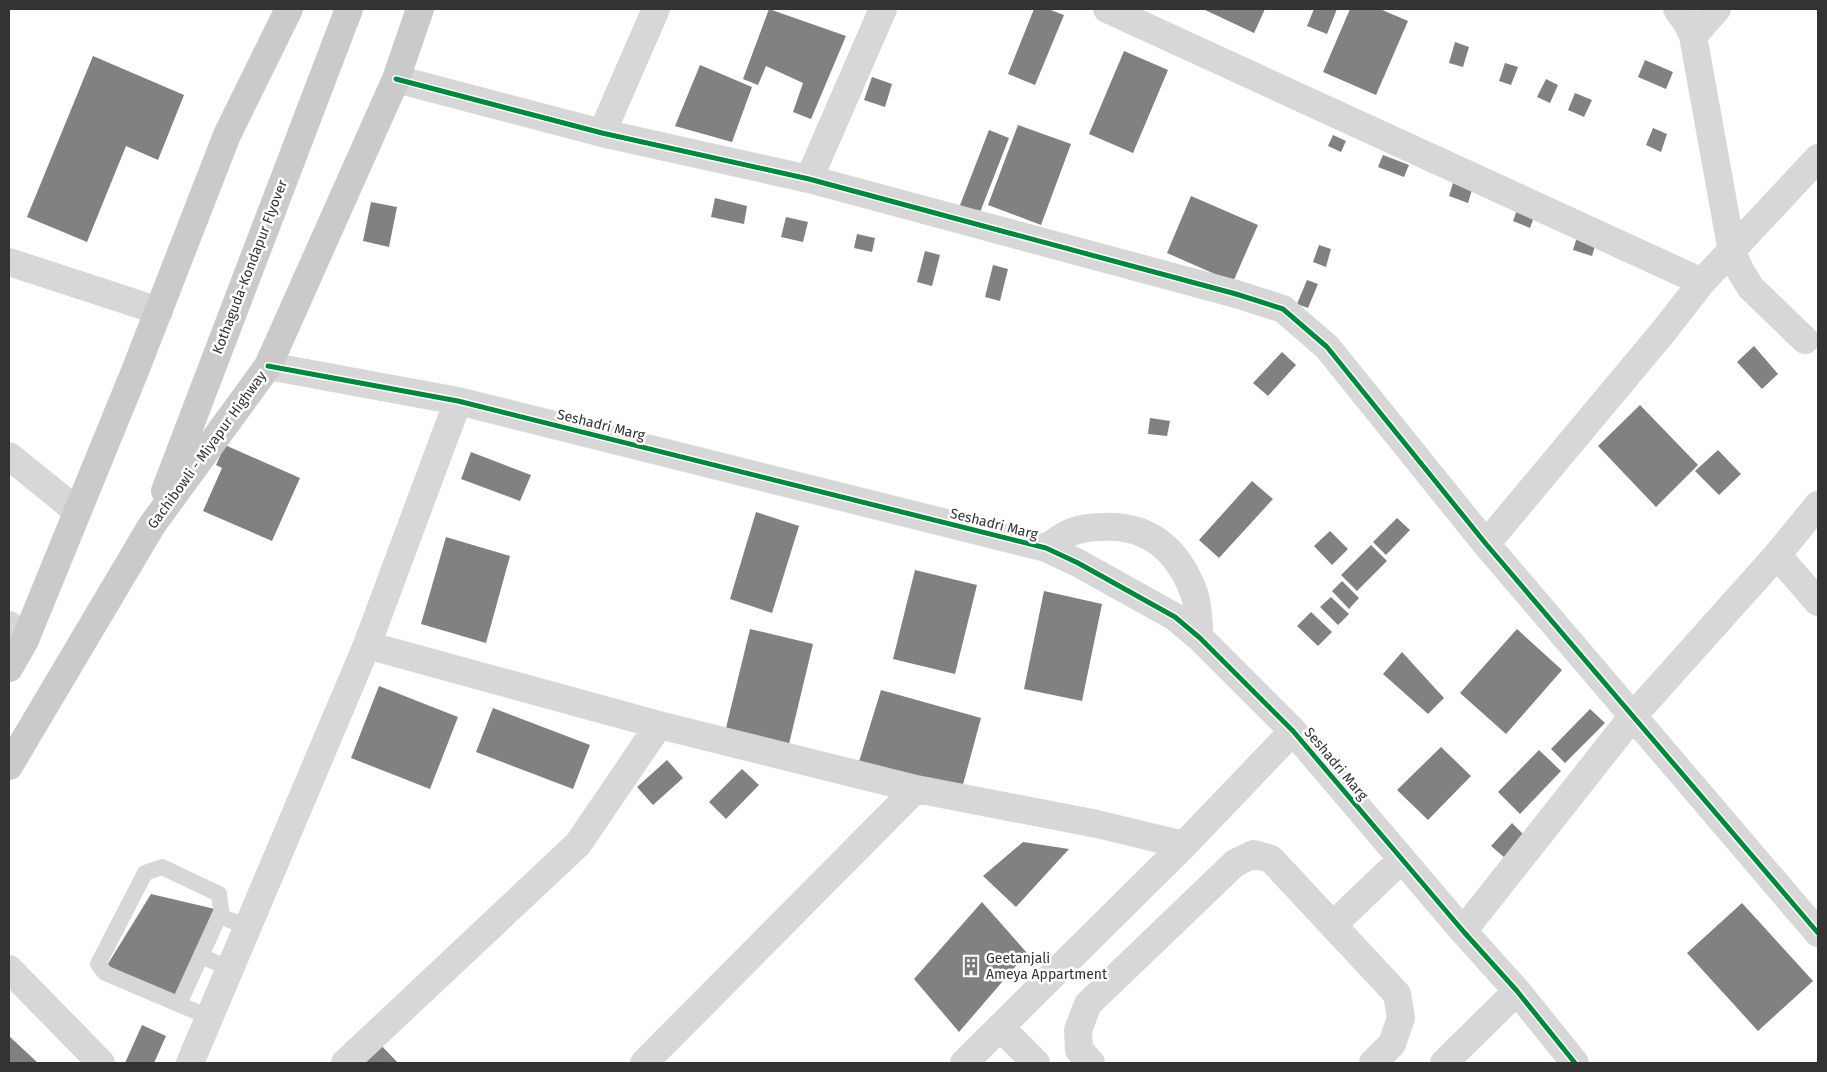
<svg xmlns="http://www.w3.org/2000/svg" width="1827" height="1072" font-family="'Fira Sans',sans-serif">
  <rect width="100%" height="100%" fill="#fff"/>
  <!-- building -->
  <path fill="#818181" d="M769,9l77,27 -35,83 -18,-7 10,-29 -37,-17 -8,19 -15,-6z
    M1034,9h14l16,6 -29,70 -27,-11z
    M1203,9h62l-11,24z
    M1314,9h23l-10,25 -20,-8z
    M1350,9h30l28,12 -32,74 -53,-23z
    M1455,42l14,5 -6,20 -14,-4z
    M1124,51l44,19 -35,83 -44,-19z
    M93,56l91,39 -26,65 -32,-14 -39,96 -60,-25z
    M1645,60l28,12 -7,17 -28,-12z
    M1505,63l13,4 -7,18 -12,-4z
    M700,65l52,22 -20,55 -57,-16z
    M872,77l20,7 -7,23 -21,-7z
    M1546,79l12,6 -8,18 -13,-6z
    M1575,93l17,7 -8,17 -16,-7z
    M1018,125l53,19 -30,81 -53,-20z
    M1653,128l14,6 -6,18 -15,-7z
    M989,130l20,8 -32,82 -20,-7z
    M1333,135l13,6 -5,11 -13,-6z
    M1383,155l26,10 -5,12 -26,-10z
    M1453,183l19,7 -4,13 -19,-7z
    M1191,196l67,29 -25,57 -66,-29z
    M715,198l32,8 -3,18 -33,-7z
    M371,202l26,5 -8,40 -26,-6z
    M1517,210l17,7 -4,11 -17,-7z
    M786,217l22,5 -5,20 -22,-5z
    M857,234l18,4 -3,14 -18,-4z
    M1577,237l19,6 -4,13 -19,-6z
    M1319,245l12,4 -5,18 -13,-5z
    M925,251l15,4 -8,31 -15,-4z
    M993,265l15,4 -8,32 -15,-4z
    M1307,280l11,4 -10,24 -11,-4z
    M1754,346l24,28 -16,15 -25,-27z
    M1282,352l14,13 -28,31 -15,-13z
    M1640,405l58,60 -42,42 -58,-61z
    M1150,418l20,3 -3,15 -19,-2z
    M225,445l75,33 -28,63 -69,-30 19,-43 -6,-3z
    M1718,450l23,24 -22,21 -24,-24z
    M471,452l60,23 -11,26 -59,-22z
    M1252,481l21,18 -54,59 -20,-18z
    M756,512l43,14 -27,87 -42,-14z
    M1397,518l13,12 -24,25 -13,-13z
    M1330,531l18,18 -16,16 -18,-19z
    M446,537l64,19 -24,87 -65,-19z
    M1371,545l16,16 -30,30 -16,-16z
    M915,570l62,15 -22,89 -62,-15z
    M1342,581l17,17 -10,11 -17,-18z
    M1044,591l58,13 -20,97 -58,-12z
    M1331,597l18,17 -11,11 -18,-18z
    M1311,612l21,20 -14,14 -21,-20z
    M750,629l63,15 -24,100 -63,-16z
    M1517,629l45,41 -56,64 -46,-41z
    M1402,652l42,46 -16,16 -45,-40z
    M379,686l79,31 -28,72 -79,-31z
    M881,690l100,28 -20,74 -103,-27z
    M493,708l97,37 -17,44 -97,-37z
    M1590,709l15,14 -40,40 -14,-14z
    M1441,747l30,29 -43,44 -31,-30z
    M1539,750l22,21 -41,43 -22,-22z
    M667,760l16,18 -30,27 -16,-18z
    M742,769l17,16 -33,34 -17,-17z
    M1512,823l13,13 -20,22 -14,-12z
    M1023,842l46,7 -53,58 -33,-31z
    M151,894l64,15 -35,88 -74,-30z
    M982,902l45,51 -68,79 -45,-53z
    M1742,903l71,78 -55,50 -71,-78z
    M142,1025l24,11 -12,27h-29z
    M9,1036l29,27h-29z
    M379,1043l19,20h-40z"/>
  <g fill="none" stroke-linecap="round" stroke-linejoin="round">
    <!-- lane -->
    <path stroke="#d7d7d7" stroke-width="16" d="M201,956l29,13
      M179,1004l42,-92
      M209,1017l-104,-44 -7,-9 47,-91 17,-6 57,27 3,23 26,10"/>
    <!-- street -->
    <path stroke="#d7d7d7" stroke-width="28" d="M1107,9l595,273
      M1677,9l10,14 6,13 39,216 9,20 10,16 54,52
      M1693,36l24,-27
      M396,79l206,54 207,46 427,115 47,15 44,38 159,197 332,389
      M602,133l54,-124
      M809,179l74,-170
      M9,262l150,49
      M268,366l190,35 588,147 32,15 97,54 25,21 93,93 170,200 54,60 58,72
      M9,456l68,55
      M1486,544l177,-212 39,-50 116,-124
      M1046,548c8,-5 17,-13 26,-16 10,-4 20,-5 30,-5 47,-3 76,23 92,66 5,13 4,31 6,45
      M1777,555l41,-50
      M9,625l16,15
      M367,645l292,80 257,64 181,35 87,21 -220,218
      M1184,845l109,-114
      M1333,925l69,-66
      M1463,931l170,-215 144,-161 41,47
      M9,969l92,94
      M1000,1027l36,36
      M190,1063l177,-418 91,-244
      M345,1063l233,-219 81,-119
      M644,1063l272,-274
      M1091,1063l-12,-13 -1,-20 10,-26 147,-141 19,-9 17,5 126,135 4,24 -9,26 -19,19
      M1444,1063l73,-72"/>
    <!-- primary -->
    <path stroke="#cacaca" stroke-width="28" d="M165,491l184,-482
      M9,668l16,-28 110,-269 92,-236 62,-126
      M9,766l143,-241 116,-159 128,-287 24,-70"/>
    <defs>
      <path id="cycleway" d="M396,79l206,54 207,46 427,115 47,15 44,38 159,197 332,389
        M268,366l190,35 588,147 32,15 97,54 25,21 93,93 170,200 54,60 58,72"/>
    </defs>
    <!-- cycleway casing -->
    <use href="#cycleway" stroke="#fff" stroke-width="8"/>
    <!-- cycleway -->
    <use href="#cycleway" stroke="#00873e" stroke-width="5"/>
  </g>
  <!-- icons -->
  <defs>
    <symbol id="building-bare" viewBox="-9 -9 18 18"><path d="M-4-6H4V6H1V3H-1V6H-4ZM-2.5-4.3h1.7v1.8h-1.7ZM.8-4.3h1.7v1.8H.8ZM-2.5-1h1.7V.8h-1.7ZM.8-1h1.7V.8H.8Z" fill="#7a7a7a" stroke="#fff" stroke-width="2.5" paint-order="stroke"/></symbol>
  </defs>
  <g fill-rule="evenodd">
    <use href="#building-bare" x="957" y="952" width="28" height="28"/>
  </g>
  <g text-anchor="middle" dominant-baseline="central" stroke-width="5" stroke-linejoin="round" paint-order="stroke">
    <!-- street labels -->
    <g font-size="14" fill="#333" stroke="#fff">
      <text transform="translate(250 267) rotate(-69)">Kothaguda-Kondapur Flyover</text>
      <text transform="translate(601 425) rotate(14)">Seshadri Marg</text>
      <text transform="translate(207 450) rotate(-54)">Gachibowli - Miyapur Highway</text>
      <text transform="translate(994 524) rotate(14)">Seshadri Marg</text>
      <text transform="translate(1336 764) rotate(50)">Seshadri Marg</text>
    </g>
    <!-- poi labels -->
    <g font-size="14" fill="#333" stroke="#fff" text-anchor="start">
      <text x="986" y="958">Geetanjali<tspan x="986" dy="16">Ameya Appartment</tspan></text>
    </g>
  </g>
  <!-- border -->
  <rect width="1827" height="1072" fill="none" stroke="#333333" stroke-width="20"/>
</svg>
